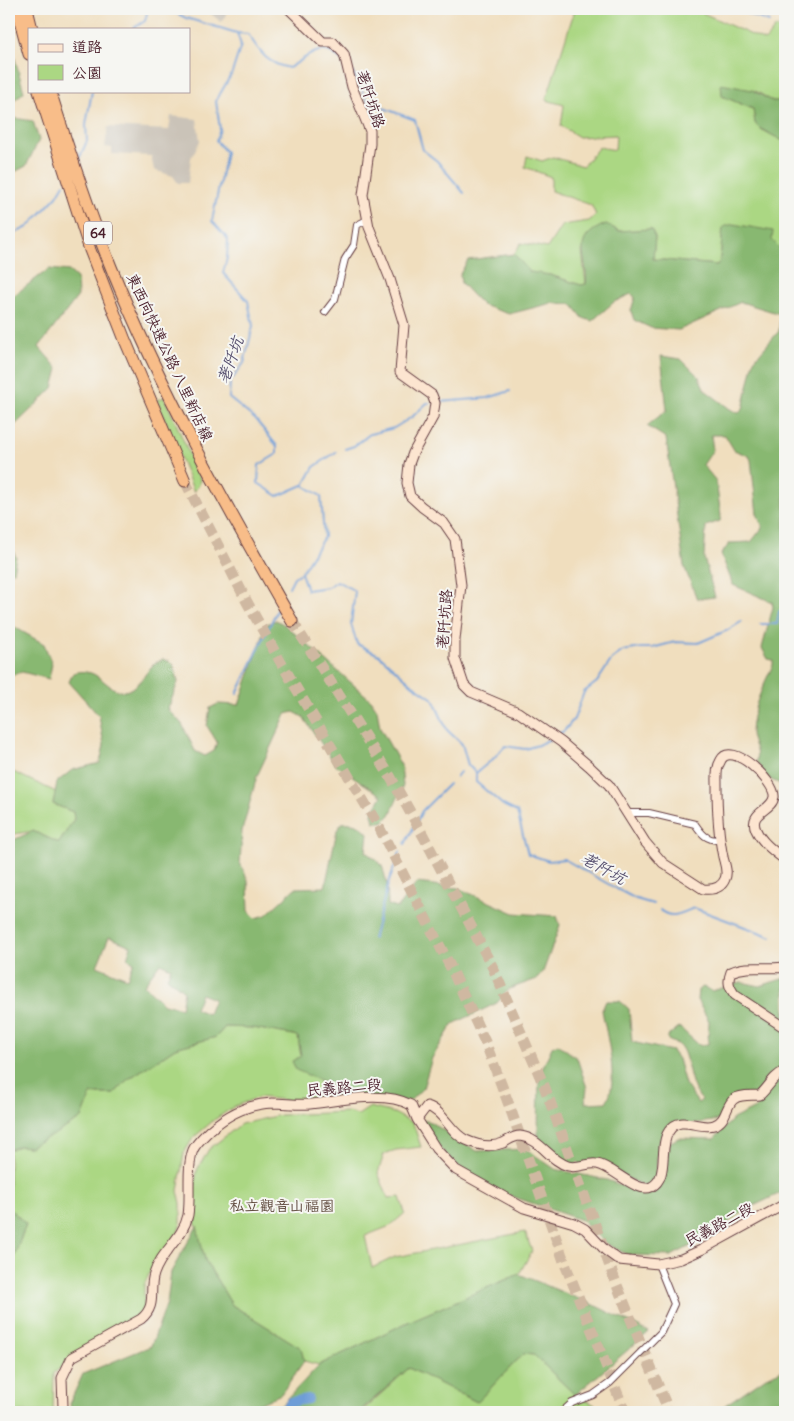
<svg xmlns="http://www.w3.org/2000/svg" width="794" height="1421" font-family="Delius,'LXGW WenKai TC',sans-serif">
  <rect width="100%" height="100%" fill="#f6f6f2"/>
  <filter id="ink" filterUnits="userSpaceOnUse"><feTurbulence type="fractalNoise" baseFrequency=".02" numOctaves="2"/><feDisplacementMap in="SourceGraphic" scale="10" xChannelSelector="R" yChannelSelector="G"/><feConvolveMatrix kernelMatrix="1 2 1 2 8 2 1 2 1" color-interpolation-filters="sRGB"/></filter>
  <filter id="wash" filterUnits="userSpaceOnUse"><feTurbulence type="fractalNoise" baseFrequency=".0096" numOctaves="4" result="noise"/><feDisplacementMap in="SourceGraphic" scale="20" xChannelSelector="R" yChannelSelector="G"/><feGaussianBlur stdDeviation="1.12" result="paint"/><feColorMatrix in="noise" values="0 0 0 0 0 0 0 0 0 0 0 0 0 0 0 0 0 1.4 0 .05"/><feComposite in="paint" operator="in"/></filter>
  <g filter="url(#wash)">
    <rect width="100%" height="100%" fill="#f0debe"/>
    <!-- industrial -->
    <path fill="#cac3b8" d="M205,9h23l-4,10 -3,3z
      M171,116l26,3 3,22 -9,17 -3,25h-10l-5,-7 -19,-6 -3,-14 -39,-2v-6l-7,-1 3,-20 61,3z"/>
    <!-- green -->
    <path fill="#abd783" stroke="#7a7b57" d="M575,9h128v4l62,28 11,-14 9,4v68c-14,8 -21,-7 -34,-9 -8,0 -20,5 -29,6l31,13 2,14 4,5 26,14v108l-2,1 -11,-11 -49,-13 -3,34 -3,4 -64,-6 2,-22 -4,-8 -32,2 -13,-7 -24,27 4,33 -5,1 -31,-10 -20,-2 -16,-19 7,-11 26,5 15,-23 27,-4 7,-6 -5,-10 -40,-14v-14l-26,-10 2,-11 15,5 11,-4 30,9 16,-19 16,3 1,-15 -37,2 -18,-11 3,-21 -18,-5z
      M164,397c13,27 24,55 36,82l-1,6 -5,7 -37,-92z
      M9,770l47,22 -3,12 20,8 1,7 -15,24 -26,-12 -24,4z
      M225,1027l28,1 41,7 4,2 3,19 14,22 19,12 -4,9 -31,3 -40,-5 -24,9 -21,14 -21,18 -9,15 -6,38 3,12v20l-4,12 -26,35 -7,15v23l-6,14 -62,34 -22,17 -1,39h-44v-141l17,-47 -17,-16v-58l10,-4 10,1 53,-29 9,-24h23l13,-14 48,-32 41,-11z
      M370,1107l24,6 19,10 8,24 -25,3 -12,4 -6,19 10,25 12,-1 5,16 -15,13 -25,10 7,32 23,-11 130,-25 7,19 -13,23 -111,48 -89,43 -15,-4 -3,-13 -69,-43 -27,-45 -14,-54 6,-36 12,-21 32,-25 39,-9 68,-3 10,3z
      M523,1354l11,1 41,40 34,17h-248l48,-44 68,34z"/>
    <!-- forest -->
    <path fill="#88b871" stroke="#696c4e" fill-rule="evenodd" d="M9,37l15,55 -15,12z
      M721,84l31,6 20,11h10l3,-2v43l-26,-14 -4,-5 -2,-14 -31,-13z
      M14,118l19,3 6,19 -13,26 -17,9v-53z
      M606,224l13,7 32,-2 4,8 -2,22 64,6 3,-4 3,-34 10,-3 40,7 -1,9 11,11 2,-1v536l-18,-8 -11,-16c3,-14 -5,-18 -5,-30 1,-24 12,-46 22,-67v-5l-5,-1 -6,-11 11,-41 -1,-5 -39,-17 -12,-31 9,-11 21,-1 12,-15 -6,-13 -6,-54 -2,-4 -15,-6 -9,-15h-14l2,15 -10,15 13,16 5,35 -1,5 -14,5 -2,32 11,39 -18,2 -13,-33 -18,-128 -19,-12 20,-16 -6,-54 20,3 18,18 6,13 25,19 9,4 4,-4 11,-49 25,-29 1,-17 -39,-12 -62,28 -28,-2 -17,-8 -3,-9 4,-14 -4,-3 -17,8 -22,19 -9,-3 -11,-14 -20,-1 -43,11 -27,-9 -21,-22 -1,-9 8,-14 46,-6 16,18 20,3 31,10 5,-1c3,-27 -18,-45 20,-60z
      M49,269l20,2 8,7 1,18 -39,51 19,22 -5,19 -44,43v-132z
      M9,546l3,3 4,8 -3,14 -4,4z
      M276,620l9,5 86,75 6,9 3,19 21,37 2,21 -13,29 -7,7h-9l-2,-9 10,-17 -46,-31 -33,-48 -9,-5 -8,2 -29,62 -15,55 -2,32 8,17 1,31 7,7 10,-3 29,-27 30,-1 12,-57 5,-7c13,-1 18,1 26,10l-2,19 16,13 5,19 1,21 9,3 20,-25 41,5 56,25 43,3 3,9 -17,47 -6,7 -28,10 -12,14 -44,21 -21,34 -9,30 -13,13 -80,-2 4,-9 -12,-9 -26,-11 -4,-9 9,-5 -3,-19 -4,-2 -41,-7 -28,-1 -9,10 -41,11 -48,32 -13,14h-23l-9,24 -27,16 -26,13 -10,-1 -10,4v-308l24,-11 26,12 15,-24 -1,-7 -20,-8 4,-22 15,-12 28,-7 4,-18 -5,-29 -30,-34 4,-9c27,-8 33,20 52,18 13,-2 20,-18 28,-26 3,-3 7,-4 10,-6l10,4 5,19 -10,27 14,15 13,27 10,5 9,-5 3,-9 -10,-16 3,-18 8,-4 21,1 28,-81zM109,937l22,9 -4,12 7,4 -7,16 -30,-12zM160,963l11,5 -4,9 17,14 -3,17 -17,-4 -20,-19zM201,994l13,5 -6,15 -13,-5z
      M9,624l35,20 8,20 -3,15 -27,-7 -13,4z
      M785,978v213l-42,20 -34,26 -38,19 -43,-1 -23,-12 -24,-23 -93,-32 -19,-11 -47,-46 -3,-9 8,-2 50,31 49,-2 29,20 52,11 32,12 15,1 8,-11 7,-39 9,-5 36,1 19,-20 24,-12 3,-13 -30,7 -10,19c-17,3 -56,3 -61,24 -3,12 -2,27 -3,39l-9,4 -51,-23 -22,3 -32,-16 -4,-17 1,-58 13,-29 6,-3 19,14 10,30 -2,15 21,-1c14,-20 0,-68 -4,-92l4,-9h14l9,8 3,33 40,9 6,8 7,25 13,19 4,-3c-15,-14 -12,-45 -23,-55 -2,-2 -8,-3 -11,-5v-4l11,-9 20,18 9,-1 1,-23 -12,-21 1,-10 5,-3 9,4 29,-9 19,4z
      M9,1208l17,16 -17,47z
      M197,1226l8,34 27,45 69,43 3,13 -23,33 -40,18h-170l-1,-10 13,-28 68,-28 16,-43 4,-31z
      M519,1274l79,33 51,25 -74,63 -41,-40 -11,-1 -46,48 -68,-34 -50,44h-84l44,-47 89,-43z
      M785,1369v43h-70l51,-35z"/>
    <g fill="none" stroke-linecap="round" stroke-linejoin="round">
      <!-- stream -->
      <path stroke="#6e9dd7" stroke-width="2" d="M173,9l-1,2 14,7 51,15 4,12 -9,28 -16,28 4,28 -4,12 10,11 -14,69 16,18 -1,19 -4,15 25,28 5,25 -9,37 -14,19 -1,16 26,21 22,27v8l-18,11 -1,18 20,13 25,-11 18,11 3,41 -23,36 6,17 21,-3 9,-6 18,10 -4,33 6,20 22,11 34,30 20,14 14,31 15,14 6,21 8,8v9l27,23 14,7 11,42 21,7 15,-2 53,30 19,10 17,5
        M735,9l34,13
        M132,29l13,-8 3,-12
        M237,33l11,1c12,18 18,29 41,34 19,-11 33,-28 52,-8
        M353,73l15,29 47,18 8,30 14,11 27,32
        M78,161l9,-20 -1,-16 6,-34
        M9,236l19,-9 29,-31 7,-12
        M440,402l48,-4 22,-7
        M345,449l9,-3 16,-12 24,-6 18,-11 15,-14h3
        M304,485l10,-18 22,-15
        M289,587l5,-10 7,-4
        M760,624h17l2,-12 6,-6
        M237,694l42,-88
        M556,735l8,-4 10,-12 10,-27 13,-10 15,-23 11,-8 18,-3h11l23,-6 23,1 30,-13 13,-8
        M476,773l17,-14 12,-13 20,3 13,-4 12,-6
        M456,777l4,-5
        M405,844l17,-33 27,-27
        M660,910c11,10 22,3 34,-2l78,29
        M373,939l16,-58 11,-29"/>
      <!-- river -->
      <path stroke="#6e9dd7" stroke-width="10" d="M282,1412l9,-10 17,-3"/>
    </g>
  </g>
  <g filter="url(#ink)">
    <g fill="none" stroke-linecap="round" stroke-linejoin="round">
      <!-- highway-tunnel -->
      <path stroke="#cfb8a1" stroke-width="11" stroke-dasharray="11 5.5" stroke-linecap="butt" d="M185,481l62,121 33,59 99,166 74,145 33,72 23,61 56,159 60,148
        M292,621l98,155 34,61 69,131 52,120 71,195 53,129"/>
      <defs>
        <path id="street" d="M325,312l10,-13 10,-40 9,-14 3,-20 10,-5
          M627,813h22l46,11c7,10 11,16 24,16
          M562,1412l10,-9 21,-8 17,-12 51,-51 13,-28 -16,-40"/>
        <path id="secondary" d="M289,9l34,33h10l11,12 8,33 18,44v13l-7,51 6,32 21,52 14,46 -4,47 32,23 3,8 -2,14 -20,36 -4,11 -2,19 3,13 12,11 22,16 11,16 6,46 -6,55v18l9,27 7,7 47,20 43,30 28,24 20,19 36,57 18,21 40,26c9,1 18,0 22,-10 3,-7 0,-14 -2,-22 -5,-24 -6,-47 -6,-72 0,-9 -1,-17 4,-25 10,-20 55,22 53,37 -2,14 -26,15 -18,33 6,13 19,22 29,30
          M785,967c-18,3 -37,-3 -54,5 -4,10 -2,15 4,23l50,33
          M417,1119l10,-13c17,5 23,27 39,34 11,5 25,8 37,3 6,-3 10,-7 17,-7 20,2 30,25 48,30 10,3 20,-4 29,-2 15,2 40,30 54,23 19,-9 7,-41 18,-56 11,-17 30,-1 45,-6 13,-4 11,-19 20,-26 7,-5 18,-3 26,-4 9,-8 13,-19 25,-24
          M61,1412l2,-5 -1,-29 10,-21 69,-38c17,-14 7,-28 13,-45 7,-23 29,-35 34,-59 3,-19 -2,-47 5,-65 3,-7 11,-14 17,-20 17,-15 39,-26 62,-27 13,0 25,2 38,1 31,-3 73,-14 101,1l6,14 19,30 20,21 68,38 50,15 11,6 20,21 14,10 39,4 23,-5 20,-9 84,-46"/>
        <path id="highway" d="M17,9l12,45
          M27,9l5,20
          M39,91l51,159 35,90 60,141
          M50,91c19,60 38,118 61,176 50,123 115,239 181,354"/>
      </defs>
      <!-- street casing -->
      <use href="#street" stroke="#633c41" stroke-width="8"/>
      <!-- secondary casing -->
      <use href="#secondary" stroke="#633c41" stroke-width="11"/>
      <!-- highway casing -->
      <use href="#highway" stroke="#633c41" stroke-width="13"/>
      <!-- street -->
      <use href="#street" stroke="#fff" stroke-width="6"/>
      <!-- secondary -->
      <use href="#secondary" stroke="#fce5d0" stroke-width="9"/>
      <!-- highway -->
      <use href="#highway" stroke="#f8bd89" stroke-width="11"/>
    </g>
  </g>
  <g text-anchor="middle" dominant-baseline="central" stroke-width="4" stroke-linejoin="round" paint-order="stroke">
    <!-- shield labels -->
    <rect fill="#f6f6f2" stroke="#7e6067" stroke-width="1" x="84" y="221.5" width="28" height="23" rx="4"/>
    <g font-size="14" font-weight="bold" fill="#4a1f2b">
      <text x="98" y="233">64</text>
    </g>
    <!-- street labels -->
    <g font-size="15" fill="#4a1f2b" stroke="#f6f6f2">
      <text transform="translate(371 99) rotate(72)">荖阡坑路</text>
      <text transform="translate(170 357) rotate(65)">東西向快速公路 八里新店線</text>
      <text transform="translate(444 619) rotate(-86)">荖阡坑路</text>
      <text transform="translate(344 1087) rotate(-5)">民義路二段</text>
      <text transform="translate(719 1224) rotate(-28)">民義路二段</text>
    </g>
    <!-- park labels -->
    <g font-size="15" fill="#624d41" stroke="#f6f6f2">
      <text x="282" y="1205">私立觀音山福園</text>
    </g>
    <!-- water labels -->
    <g font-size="16" font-style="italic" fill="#585170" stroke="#f6f6f2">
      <text transform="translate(230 360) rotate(-70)">荖阡坑</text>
      <text transform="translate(604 868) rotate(29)">荖阡坑</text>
    </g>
  </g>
  <!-- margin -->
  <rect width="794" height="1421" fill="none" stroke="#f6f6f2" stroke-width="30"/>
  <!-- legend -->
  <rect x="28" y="28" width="162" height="65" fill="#f6f6f2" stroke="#b1a0a2"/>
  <rect x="38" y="44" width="25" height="8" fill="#fce5d0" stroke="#b1a0a2"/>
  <text x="72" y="52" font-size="15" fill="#4a1f2b">道路</text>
  <rect x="38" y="65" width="25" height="15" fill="#abd783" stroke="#b1a0a2"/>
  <text x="72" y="78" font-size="15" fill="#4a1f2b">公園</text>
</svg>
